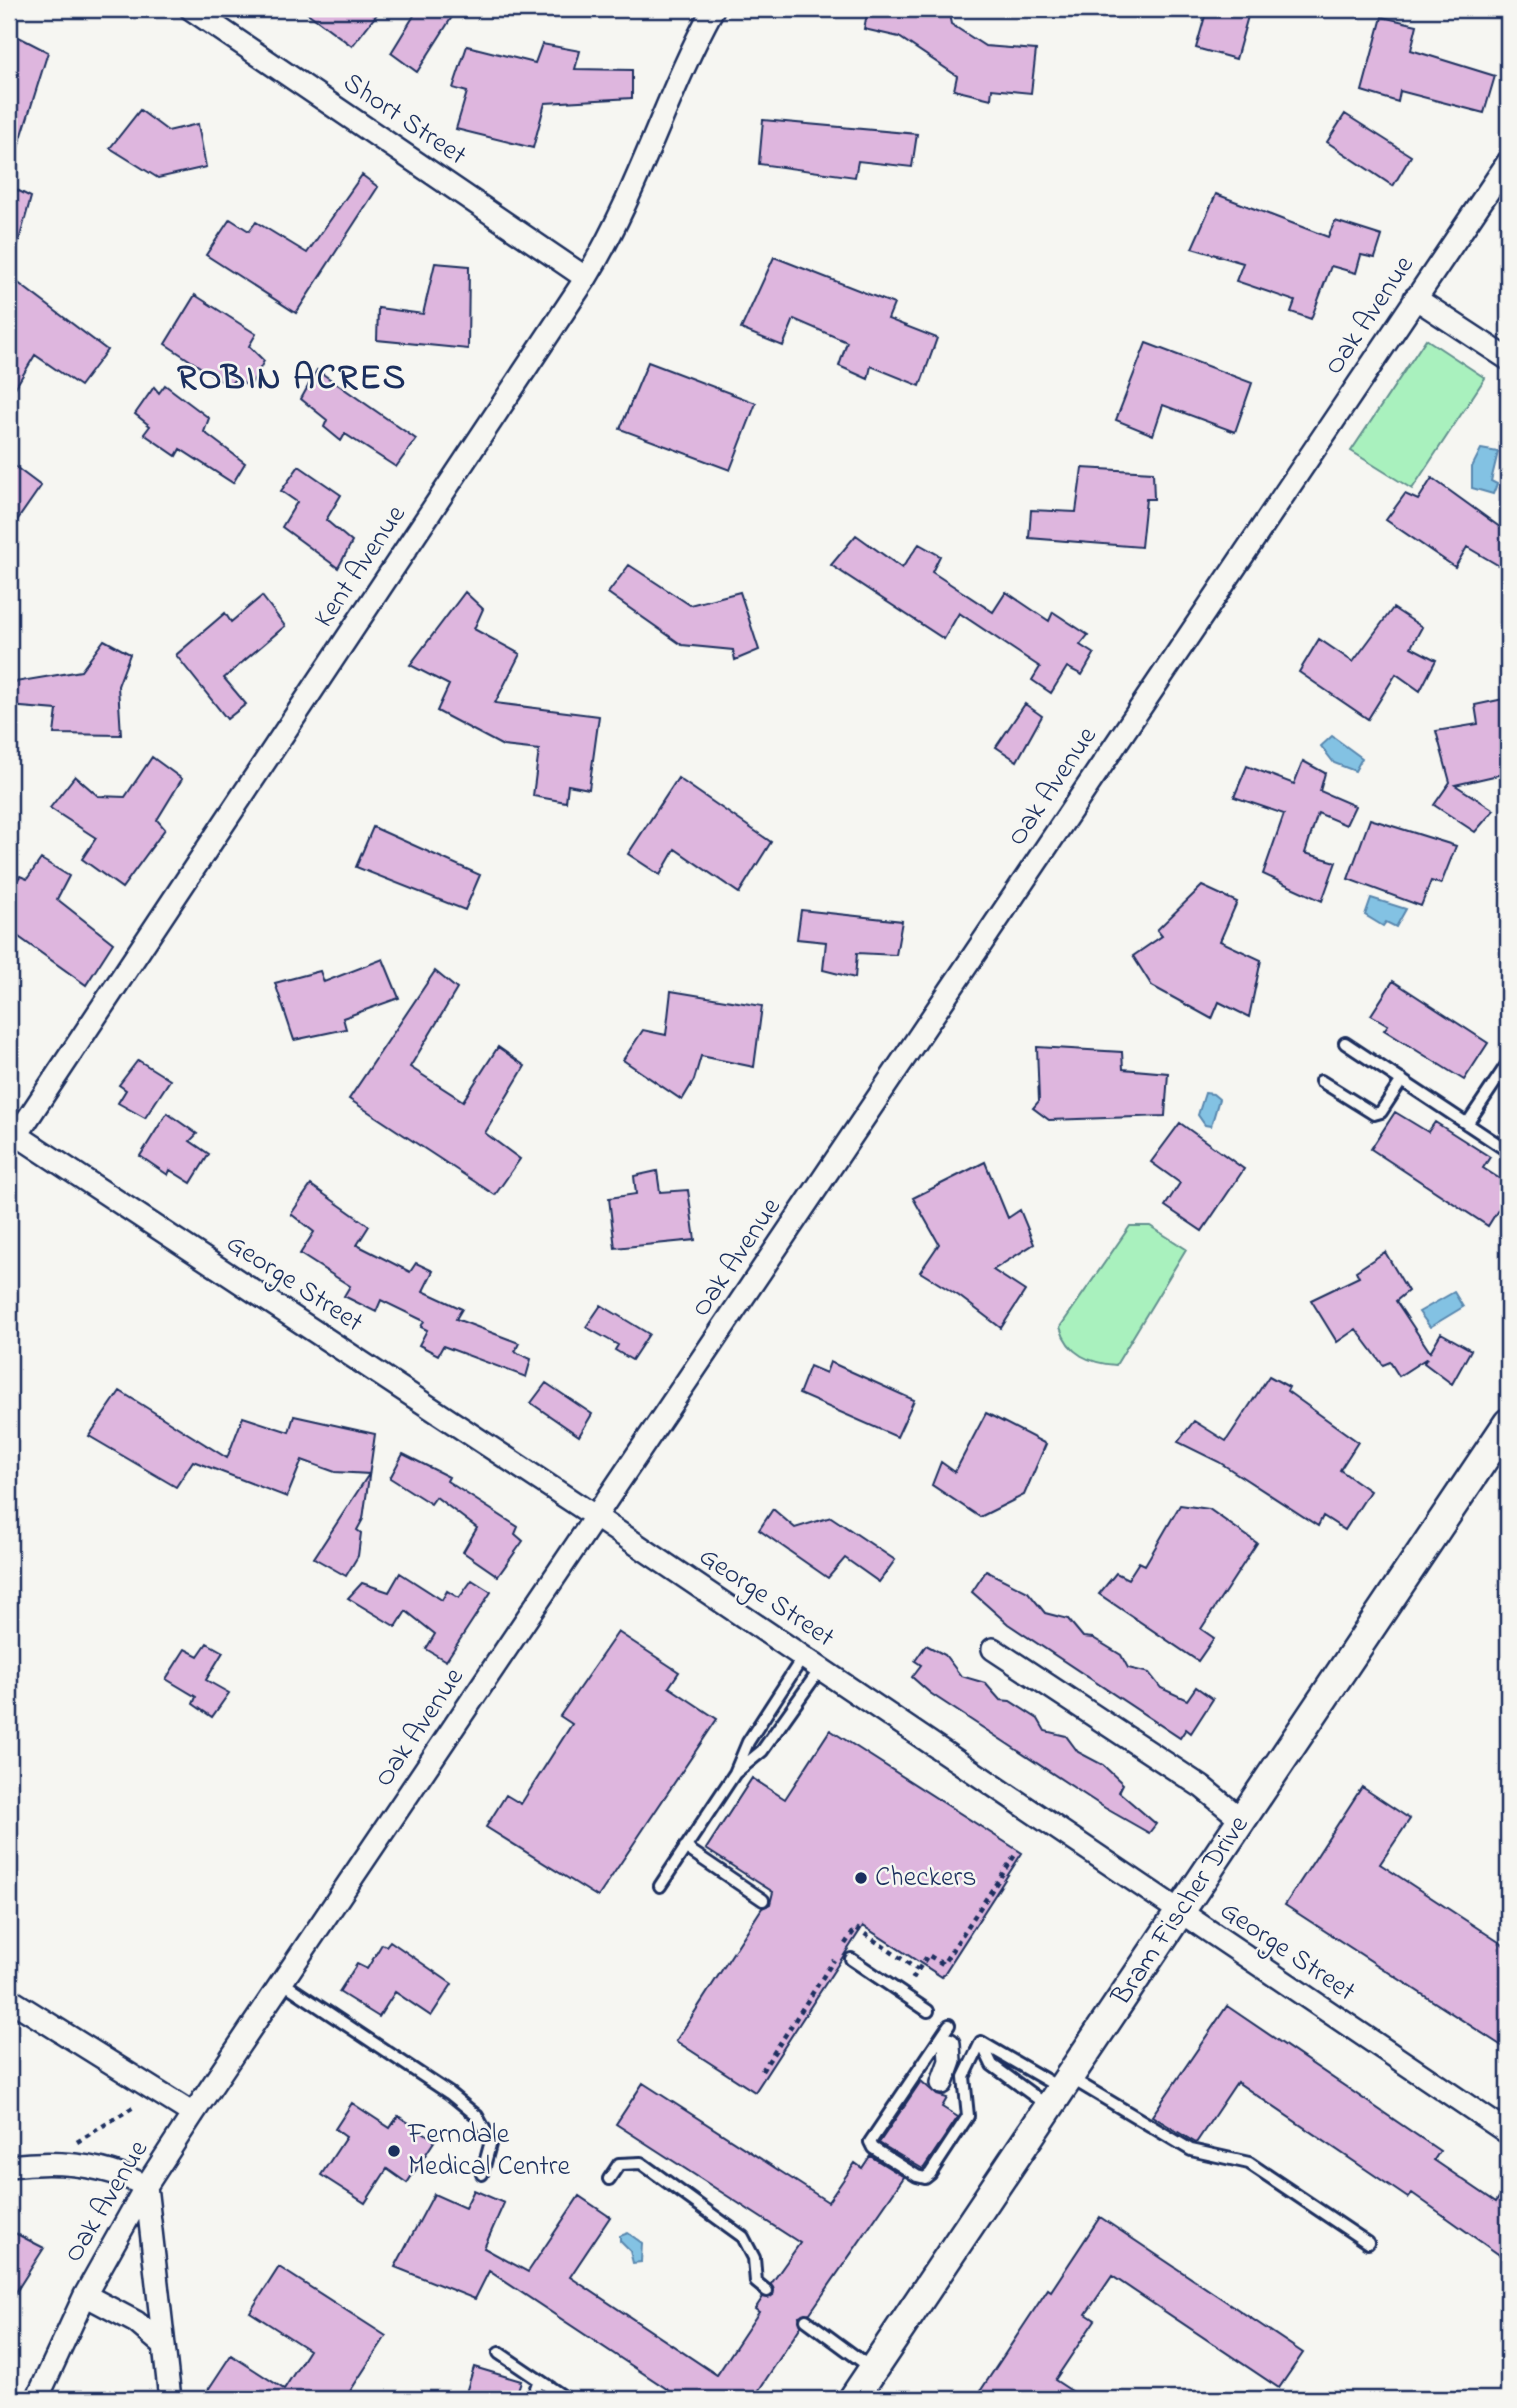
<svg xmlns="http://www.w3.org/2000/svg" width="1517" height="2408" font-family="'Indie Flower',sans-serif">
  <rect width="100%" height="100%" fill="#f6f6f2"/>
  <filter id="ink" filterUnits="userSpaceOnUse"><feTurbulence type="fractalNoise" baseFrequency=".0143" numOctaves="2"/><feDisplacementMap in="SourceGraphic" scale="14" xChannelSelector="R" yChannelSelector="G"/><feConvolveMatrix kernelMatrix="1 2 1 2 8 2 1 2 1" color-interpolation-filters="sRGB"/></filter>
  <g filter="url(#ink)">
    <!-- green -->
    <path fill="#a9f1be" stroke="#62908e" stroke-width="2" d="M1426,339l59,39 -73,111 -61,-38z
      M1130,1226h20l36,23 -70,116c-26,-2 -48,-10 -56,-38z"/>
    <!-- water -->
    <path fill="#83c2e3" stroke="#5987ae" stroke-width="2" d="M1481,449l17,3 -7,29 6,3 -4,10 -21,-6v-21z
      M1332,736l30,22 -7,13 -21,-8 -13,-17z
      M1371,898l35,11 -10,18 -10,-5 -3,4 -18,-11z
      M1205,1093l8,1 6,5 -8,27 -6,-1 -7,-10z
      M1454,1292l9,15 -33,20 -11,-15z
      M628,2233l14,10 -1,19 -8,1 -3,-12 -10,-10v-5z"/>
    <!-- building -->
    <path fill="#deb6de" stroke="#1b2f5e" stroke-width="2" d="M302,9h79l-29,37z
      M418,9h39l-40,63 -26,-19z
      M868,9h80l3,15 34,22 51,4 -5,43 -39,-4 -1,10 -37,-9 3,-14 -58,-39 -35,-8z
      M1207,9h43l-14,50 -40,-11z
      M1382,17l35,8 -6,25 84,26 -11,37 -84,-22 -2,11 -36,-11z
      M9,32l39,20 -35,112 -4,-1z
      M542,44l38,7 -5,18 57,1v28l-87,5 -12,45 -77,-19 11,-37 -14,-4 14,-42 68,17z
      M140,110l28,21 30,-7 8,43 -48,11 -48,-30z
      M1345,114l66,42 -18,30 -66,-44z
      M763,120l154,14 -5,33 -54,-6 -3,16 -96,-13z
      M362,175l16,12 -82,126 -90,-58 24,-36 19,12 7,-9 51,31z
      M9,186l22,11 -16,58 -6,-1z
      M1216,194l112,43 7,-16 47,15 -7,22 -14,-3 -5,18 -25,-7 -20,53 -20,-7 4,-11 -59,-20 7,-18 -51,-15z
      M774,257l120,47 -6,15 49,19 -17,48 -49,-20 -3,13 -29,-13 8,-24 -53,-23 -11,27 -42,-17z
      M435,263l34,3 -1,83 -91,-9 1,-32 45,6z
      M9,276l98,74 -27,36 -45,-31 -26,43z
      M195,295l61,39 -7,12 15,15 -14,26 -14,-9 -7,8 -64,-42z
      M1146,343l106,40 -17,49 -72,-27 -10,30 -37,-15z
      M648,362l108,41 -26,67 -110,-41z
      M317,370l99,69 -20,28 -51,-33 -4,7 -17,-14 3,-7 -26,-21z
      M165,385l44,33 -5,14 41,31 -12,20 -53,-34 -4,7 -32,-22 6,-8 -15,-12 19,-27 5,6z
      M9,462l32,24 -32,46z
      M299,466l42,29 -15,25 26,22 -14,26 -56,-41 15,-25 -16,-11z
      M1082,468l71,4 1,27h-8l-5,48 -112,-9 2,-28 45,2z
      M1432,478l76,55v38l-41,-24 -12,20 -69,-47 19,-26 13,6z
      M856,535l46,33 17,-24 21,12 -8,16 61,40 13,-20 43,29 4,-9 35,23 -8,10 14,9 -12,21 -15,-8 -16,26 -19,-13 8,-13 -81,-54 -15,26 -113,-74z
      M629,565l61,40 50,-13 19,58 -24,10 -2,-10 -51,-5 -74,-52z
      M465,592l18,17 -9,20 46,25 -25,49 104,13 -10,73 -21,-4 -2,17 -33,-6 6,-46 -36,-4 -66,-35 12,-26 -39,-20z
      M262,596l23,30 -61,52 22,26 -19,15 -51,-64 49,-42 6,9z
      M1393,608l29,19 -11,20 25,13 -16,31 -24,-17 -28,45 -69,-47 20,-33 34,23z
      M104,640l26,14 -12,32 3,49 -67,-1 3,-24 -48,-4v-23l72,-12z
      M1508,698v56l-5,1 4,18 -52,12 39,25 -19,22 -41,-27 16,-23 -14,-51 42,-7 -3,-19z
      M1025,704l17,12 -25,45 -21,-14z
      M152,757l30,22 -25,41 8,9 -43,59 -40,-29 14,-21 -46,-30 25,-32 23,20 27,1z
      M1303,761l22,12 -5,18 35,15 -9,19 -28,-12 -13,40 31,9 -14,39 -59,-27 21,-60 -50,-17 13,-31 47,18z
      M678,778l93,64 -32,51 -64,-44 -15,26 -32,-21z
      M1370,819l86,27 -15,38 -10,-3 -10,25 -73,-27z
      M373,827l107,48 -15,35 -109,-43z
      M41,859l28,17 -12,23 56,44 -27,42 -77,-55v-37l11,-17 7,3z
      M1202,886l35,16 -17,39 41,19 -12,57 -30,-15 -7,17 -60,-33 -19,-30 29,-20 -5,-6z
      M801,910l101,11 -6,34 -39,-2 -2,25 -32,-8 3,-28 -29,-3z
      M383,959l16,39 -56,20 3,11 -52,11 -19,-57 45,-12 4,11z
      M435,971l22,18 -47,78 53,34 35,-54 27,19 -40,67 35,26 -25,36 -146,-96z
      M1393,981l95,62 -24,37 -80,-50 4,-5 -17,-10z
      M671,991l91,15 -8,61 -53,-11 -7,24 -12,20 -59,-40 20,-30 23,5z
      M1037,1047l85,5 1,17 45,4 -3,43 -116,4 -16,-12 6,-7z
      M138,1060l32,20 -25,38 -27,-15 8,-13 -7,-5z
      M1395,1112l33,20 7,-10 55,35 -7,11 25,16v10l-20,32 -117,-77z
      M167,1113l30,21 -7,7 19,13 -18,29 -21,-13 -2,5 -28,-19z
      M1180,1123l64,46 -42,62 -37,-25 15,-23 -29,-21z
      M985,1162l23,56 12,-8 14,34 -41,26 32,21 -24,37 -42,-32 -39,-24 19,-28 -26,-46z
      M657,1171l3,21 28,-2 7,50 -80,8 -6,-50 27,-4 -2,-18z
      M311,1185l58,41 -12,19 53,27 6,-9 17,8 -10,20 39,18 -6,10 63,24 -4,9 16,7 -5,18 -83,-31 -5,9 -19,-10 8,-15 -6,-3 3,-6 -43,-21 -5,12 -32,-16 6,-10 -50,-32 14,-22 -23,-18z
      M1385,1252l23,39 -12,10 34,51 11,-19 30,17 -19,34 -28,-21 3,-5 -28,18 -9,-14 -7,3 -27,-36 -19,13 -26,-42 48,-23 -3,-6z
      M601,1305l48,29 -17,26 -17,-10 3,-5 -32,-18z
      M830,1362l84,38 -17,37 -98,-43 11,-28 16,7z
      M1269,1376l20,11 -2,4 71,51 -18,28 30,21 -25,39 -22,-14 -5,10 -99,-64 -41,-20 16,-21 32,20z
      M546,1383l46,31 -13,22 -48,-33z
      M120,1391l107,67 16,-41 46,15 5,-16 81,18 -12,85 -6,11 4,3 -3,23 -12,20 -32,-18 55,-84 -34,-2 -33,-12 -15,37 -94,-36 -17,26 -87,-51z
      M986,1413l60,31 -22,51 -44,22 -48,-32 9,-23 14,10z
      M403,1454l46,23 -2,4 71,46 -3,7 8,7 -25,35 -35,-24 14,-24 -41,-31 -5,7 -41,-26z
      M1180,1505l29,4 48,34 -56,86 13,9 -16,23 -99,-67 17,-21 12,6 11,-17 6,3z
      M773,1509l22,19 36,-11 64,43 -16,22 -34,-24 -17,20 -69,-48z
      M986,1571l42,21 17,21 23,6 15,18 10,1 28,17 7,13 21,5 12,15 26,12 9,-13 17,12 -22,34 -5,-4 -6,9 -172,-114 -36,-32z
      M400,1573l42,27 5,-9 12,7 13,-18 19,12 -45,69 -20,-12 9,-15 -29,-23 -10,16 -48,-29 14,-15 27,9z
      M618,1632l61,40 -10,15 48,32 -119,178 -112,-70 20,-32 15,9 51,-80 -12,-8z
      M207,1643l16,9 -17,28 23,13 -17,24 -19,-13 3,-7 -30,-18 19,-30 13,7z
      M926,1645l19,10 16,21 24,7 15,17 10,1 28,18 7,12 21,5 12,16 25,13 20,19 -4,8 37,32 -7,9 -44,-25 -175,-115 -18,-16 9,-12 -6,-4z
      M830,1730l192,123 -80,124 -79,-51 -108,166 -79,-51 86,-133 8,-4 3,-12 -67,-43 46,-71 33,21z
      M1362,1787l48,32 -30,45 128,84v102l-223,-145z
      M390,1941l62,43 -21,32 -36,-24 -16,25 -40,-25 18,-28 10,5 15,-25 4,2z
      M1227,2006l213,145 -6,9 62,42 12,-19v78l-96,-68 -4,5 -171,-116 -41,61 -44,-27z
      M921,2081l16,14 10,3 -5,9 16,10 -35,52 -44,-26z
      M643,2083l185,119 27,-39 7,5 8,-12 34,21 -94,136 -11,3 2,10 -48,73h-71l-193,-128 -14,28 -80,-32 39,-73 31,14 9,-18 30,13 -20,45 44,24 51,-76 31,21 -40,60 147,98 42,-63 -4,-3 8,-12 10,-2 -2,-11 29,-41 -184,-119z
      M352,2103l38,25 8,-12 37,24 -28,43 -20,-14 -22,34 -44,-28 25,-38 -11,-8z
      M1100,2217l203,136 -24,35 -167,-112 -26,38 9,6 -40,60 29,19h-109l73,-110 3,2z
      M9,2230l35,18 -35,55z
      M279,2267l107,69 -41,63h-143l29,-44 53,34 25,-39 -59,-38z
      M474,2367l47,14 -6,18h-51z"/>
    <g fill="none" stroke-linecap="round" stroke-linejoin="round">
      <defs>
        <path id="lane" d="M1345,1043l163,108
          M1321,1081l53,33 7,-2 21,-32
          M1467,1124l41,-61
          M735,1773l27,-22 59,-83
          M685,1847l78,53
          M660,1886l75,-113 13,-31 55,-85
          M851,1959l77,52
          M282,1982l167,111 28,23 14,25 -9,33
          M949,2025l-79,117 3,6 44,28 8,2 5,-4 38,-58 -4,-39 17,-35
          M981,2042l11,23 56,41
          M981,2042l79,46
          M1069,2077l122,73 58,13 119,80
          M609,2179l10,-15 22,-1 102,74 11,21 2,24 11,9
          M806,2320l65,48
          M499,2353l68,46
          M532,2399l7,-19"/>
        <path id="street" d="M191,9l395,269
          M1415,298l93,61
          M17,1135l579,382 912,616
          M17,1135l569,-857c52,-85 79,-182 127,-269
          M993,1649l209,138 39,32
          M9,1999l184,115
          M942,2083l8,-22 -1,-17
          M9,2166c46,-6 95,-2 137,20l24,213
          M85,2295l51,27 27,23
          M37,2399l48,-104 61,-109 47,-72 1315,-1952"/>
        <g id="secondary">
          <path id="s1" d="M853,2399l655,-976"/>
        </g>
      </defs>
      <!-- lane casing -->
      <use href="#lane" stroke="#1b2f5e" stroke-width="16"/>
      <!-- street casing -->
      <use href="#street" stroke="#1b2f5e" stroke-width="26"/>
      <!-- secondary casing -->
      <use href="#secondary" stroke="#1b2f5e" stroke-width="33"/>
      <!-- path -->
      <path stroke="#1b2f5e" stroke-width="4.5" stroke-dasharray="5 5" stroke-linecap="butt" d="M845,1944l11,-16 62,42 -6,10
        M918,1970l10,-15 15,9 72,-109
        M762,2071l72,-111
        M77,2142l58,-36"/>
      <!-- lane -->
      <use href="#lane" stroke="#f6f6f2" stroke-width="10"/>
      <!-- street -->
      <use href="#street" stroke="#f6f6f2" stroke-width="21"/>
      <!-- secondary -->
      <use href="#secondary" stroke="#f6f6f2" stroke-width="28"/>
    </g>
  </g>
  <!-- markers -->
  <g fill="#1b2f5e" stroke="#f6f6f2" stroke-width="2.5">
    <circle cx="861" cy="1878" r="7"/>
    <circle cx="394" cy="2151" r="7"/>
  </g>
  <g text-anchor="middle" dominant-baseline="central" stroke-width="5" stroke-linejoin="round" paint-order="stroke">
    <!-- street labels -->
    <g font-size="28" fill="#1b2f5e" stroke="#f6f6f2">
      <text transform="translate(404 120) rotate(34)">Short Street</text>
      <text transform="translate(1370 316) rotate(-56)">Oak Avenue</text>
      <text transform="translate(361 567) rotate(-56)">Kent Avenue</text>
      <text transform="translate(1053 787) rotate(-56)">Oak Avenue</text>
      <text transform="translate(737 1258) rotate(-56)">Oak Avenue</text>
      <text transform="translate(294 1284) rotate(33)">George Street</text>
      <text transform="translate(766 1598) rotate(34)">George Street</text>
      <text transform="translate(420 1728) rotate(-56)">Oak Avenue</text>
      <text stroke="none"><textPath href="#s1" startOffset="588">Bram Fischer Drive</textPath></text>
      <text transform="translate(1287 1952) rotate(34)">George Street</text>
      <text transform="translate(107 2202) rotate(-59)">Oak Avenue</text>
    </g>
    <!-- poi labels -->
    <g font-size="28" fill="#1b2f5e" stroke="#f6f6f2" text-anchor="start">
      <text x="875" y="1878">Checkers</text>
      <text x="408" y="2135">Ferndale<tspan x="408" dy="32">Medical Centre</tspan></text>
    </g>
    <!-- district labels -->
    <g font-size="35" font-weight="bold" letter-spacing="2" fill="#1b2f5e" stroke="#f6f6f2">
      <text x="292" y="379">ROBIN ACRES</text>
    </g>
  </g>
  <!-- margin -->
  <rect width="1517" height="2408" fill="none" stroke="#f6f6f2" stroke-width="35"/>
  <rect x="18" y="18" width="1482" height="2373" fill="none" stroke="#1b2f5e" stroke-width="2.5" filter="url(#ink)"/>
</svg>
